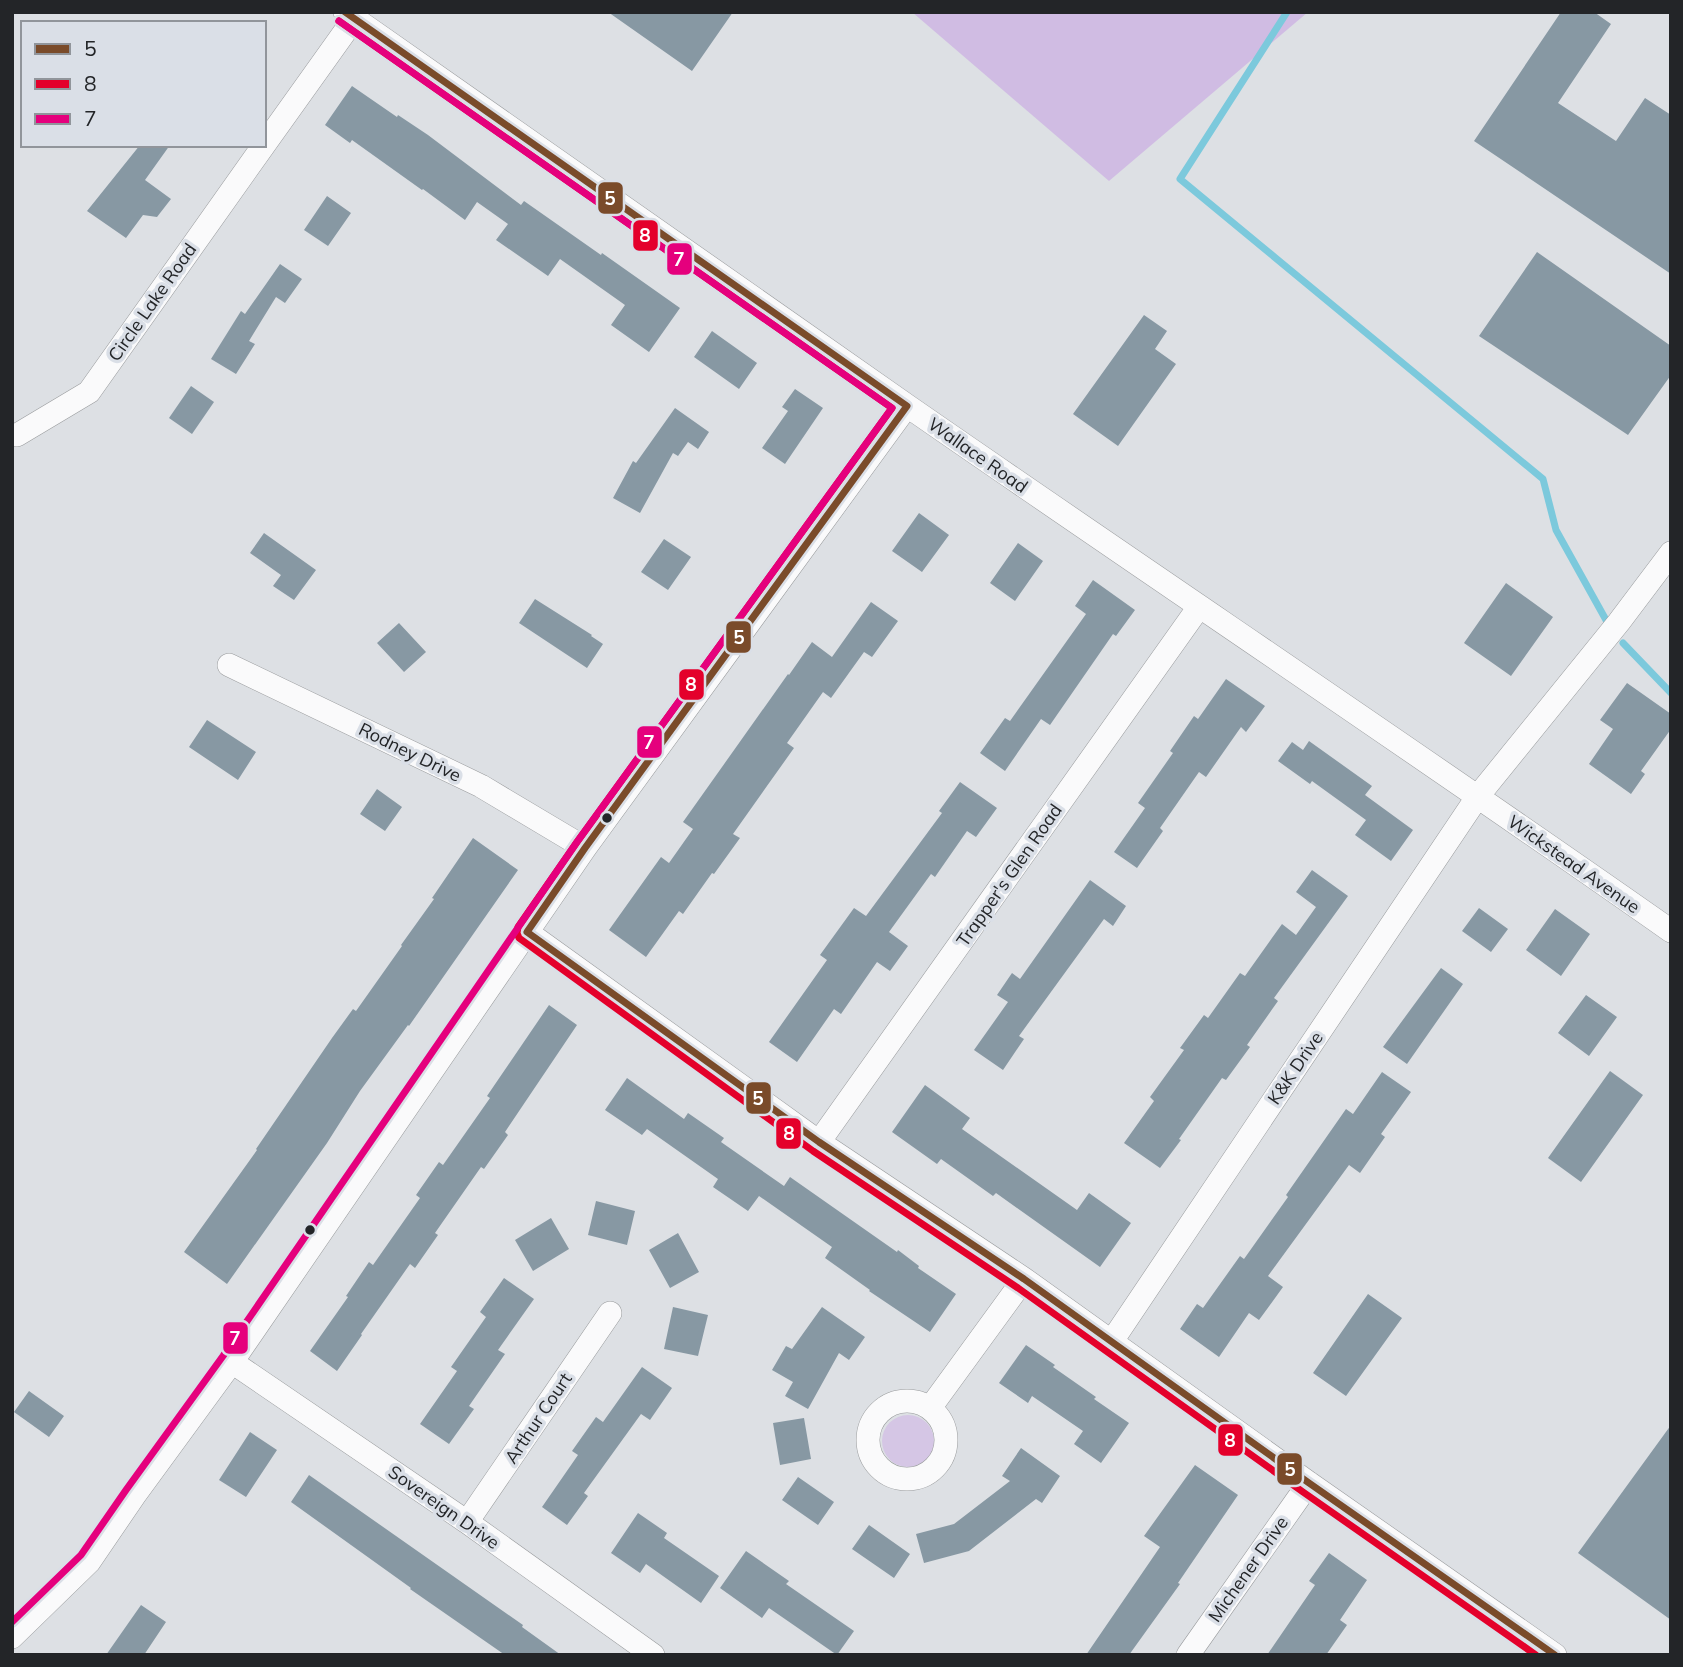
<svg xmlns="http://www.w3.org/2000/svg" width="1683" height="1667" font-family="Mulish,sans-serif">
  <rect width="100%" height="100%" fill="#dde0e4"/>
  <!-- green -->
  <path fill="#d5c6e5" d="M882 1441a26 26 0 1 1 52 0a26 26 0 1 1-52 0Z"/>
  <!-- forest -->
  <path fill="#d0bce3" d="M912,12h396l-199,169z"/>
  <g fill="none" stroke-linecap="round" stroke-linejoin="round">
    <!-- stream -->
    <path stroke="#7cc9dc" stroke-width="7" d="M1287,12l-107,167 363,300 13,51 50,90
      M1623,643l48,50"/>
  </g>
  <!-- building -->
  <path fill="#8798a3" d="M608,12h125l-41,59z
    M1561,12h33l17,12 -53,79 58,38 29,-43 26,17v159l-197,-133z
    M352,86l45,31 1,-2 30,20 93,70 3,-4 77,54 1,-2 78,55 -31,44 -38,-27 14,-20 -65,-46 -12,17 -52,-36 12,-16 -31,-22 -12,18 -42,-31 -1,1 -70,-50 -2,3 -25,-18z
    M140,145h30l-25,35 26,19 -14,18 -14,-2 -17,23 -39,-27z
    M327,196l24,17 -23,33 -24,-16z
    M1537,252l134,94v29l-43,60 -149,-99z
    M280,264l22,15 -17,24 -9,-6 -27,44 6,3 -19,30 -25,-15 30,-48 4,3z
    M1144,315l23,16 -12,18 21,15 -58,82 -45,-32z
    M712,331l45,32 -18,26 -45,-32z
    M191,386l23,16 -22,32 -23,-16z
    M795,389l28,19 -38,56 -23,-16 26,-37 -6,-4z
    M675,408l34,24 -11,17 -10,-7 -10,14 -5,-3 -33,60 -27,-15 20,-37 3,2z
    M919,513l30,22 -27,37 -30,-21z
    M264,533l52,37 -22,30 -21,-14 8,-11 -31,-22z
    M664,539l27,18 -23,33 -27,-18z
    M1018,543l25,18 -28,40 -25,-18z
    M1093,580l42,30 -19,26 -3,-2 -63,91 -9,-6 -36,52 -25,-18 25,-35 5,3 76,-107 -11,-8z
    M1506,583l47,34 -42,59 -47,-33z
    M535,599l57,36 -1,1 12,8 -16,24 -68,-45z
    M871,602l27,19 -26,36 -8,-5 -33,46 -8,-6 -36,51 7,5 -61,86 7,4 -26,36 -2,-1 -29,41 -4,-3 -33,46 -37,-27 52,-73 8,6 24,-34 -10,-7 105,-148 1,1 23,-33 20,15z
    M399,623l27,29 -22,20 -27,-29z
    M1226,679l39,27 -19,26 -5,-5 -35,50 -7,-5 -39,56 3,3 -26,37 -23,-16 31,-44 -7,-5 35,-50 -3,-2 24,-35 4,3z
    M1627,683l44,31v15l-30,42 4,3 -14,20 -42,-30 24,-35 -13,-9z
    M207,720l49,32 -18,28 -49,-33z
    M1309,741l63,45 -7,9 48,35 -22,31 -36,-26 11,-15 -54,-39 -2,3 -32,-23 14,-19 11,8z
    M960,782l37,26 -21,29 -9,-6 -32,46 -4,-3 -42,58 19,14 -18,25 -13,-9 -36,52 -7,-5 -37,53 -28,-20 58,-82 -7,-5 34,-47 12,8 76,-103 -3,-2z
    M377,789l25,18 -17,24 -25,-17z
    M473,838l45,32 -109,156 -1,-1 -48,66 -33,52 -100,141 -43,-32 73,-102 -1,-1 76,-111 21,-29 3,2 46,-65 -1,-1 33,-46 -2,-1z
    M1312,870l36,26 -74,102 4,3 -31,44 3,2 -24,33 -4,-2 -43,61 2,1 -21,28 -36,-25 30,-42 -4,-4 34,-47 -4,-2 24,-33 4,3 32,-45 5,3 37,-52 14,11 20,-28 -20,-15z
    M1090,880l36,26 -13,20 -9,-7 -85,117 5,3 -21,31 -29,-20 34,-48 -11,-7 15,-22 8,6z
    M1479,908l29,21 -17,23 -29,-21z
    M1555,909l35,25 -29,42 -35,-26z
    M1441,968l22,16 -56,80 -24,-17z
    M1586,995l31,22 -28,39 -31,-23z
    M549,1005l28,20 -72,107 3,3 -24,34 -3,-2 -46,66 3,2 -23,33 -5,-4 -49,70 1,1 -25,36 -27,-20 38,-54 -2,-1 23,-34 4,3 47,-67 -4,-3 23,-33 4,3 47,-67 -3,-2z
    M1610,1071l33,24 -62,87 -33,-24z
    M1382,1072l29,20 -30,42 4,3 -25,36 -11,-8 -81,111 15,11 -24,33 -10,-7 -30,44 -39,-28 17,-25 6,4 37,-52 4,3 44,-62 -2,-2 60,-86 7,5z
    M627,1078l57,41 4,-6 36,25 -3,4 63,44 6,-9 107,75 1,-2 21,16 -1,2 38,26 -26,38 -61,-41 1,-1 -45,-32 7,-11 -73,-51 -11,15 -35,-24 5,-8 -71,-50 -5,6 -37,-25z
    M925,1085l45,33 -8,11 115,81 12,-17 42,30 -31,44 -104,-74 -3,3 -52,-37 -4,5 -45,-32z
    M596,1201l39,10 -8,34 -39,-10z
    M551,1218l18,31 -36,22 -18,-31z
    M678,1233l21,39 -29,16 -21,-38z
    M504,1278l30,21 -36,51 7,4 -36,52 5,3 -25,35 -29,-20 37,-53 -6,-4 35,-50 -6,-5z
    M1368,1294l34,24 -56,78 -33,-23z
    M673,1307l35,8 -10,41 -34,-7z
    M822,1307l43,30 -16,23 -10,-7 -31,56 -23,-13 8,-14 -21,-12 14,-24 6,3z
    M1026,1345l29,20 -2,2 43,30 -2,2 35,24 -28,40 -27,-19 9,-13 -51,-35 -4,7 -29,-20z
    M642,1367l30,21 -22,32 -9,-6 -57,79 4,3 -21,29 -25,-18 36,-52 -6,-4 24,-34 7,5z
    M29,1391l35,25 -15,21 -35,-25z
    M804,1418l7,41 -31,6 -7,-42z
    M1671,1425v195l-93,-67z
    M250,1432l27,18 -31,47 -27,-17z
    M1021,1448l39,28 -18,27 -6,-4 -67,52 -45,12 -8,-29 38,-10 56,-43 -8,-5z
    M1195,1465l43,30 -60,88 2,1 -51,71h-43l74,-108 -16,-11z
    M309,1475l214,150 -1,2 39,28h-56l-95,-66 1,-1 -120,-86z
    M798,1477l36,25 -16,23 -36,-25z
    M638,1513l29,20 -3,5 55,38 -18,27 -55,-39 -6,9 -29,-20z
    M869,1525l41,29 -16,24 -42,-29z
    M746,1551l43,30 -3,3 68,47 -17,24 -68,-47 -7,10 -42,-30z
    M1329,1553l38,27 -27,40 7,5 -21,30h-59l48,-70 -6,-4z
    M141,1605l25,17 -22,33h-38z"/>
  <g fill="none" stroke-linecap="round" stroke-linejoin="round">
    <defs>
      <path id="minor" d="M345,12c189,131 376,265 564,395 254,176 510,347 762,524
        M264,145l90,-126
        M17,435l72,-43 175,-247
        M229,665l252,121 104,62
        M527,932l292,210 205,137 285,204 246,172
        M819,1142l380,-535
        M1112,1341l366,-545 141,-174 52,-69
        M232,1362l235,160 186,133
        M868 1440a39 39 0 1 1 78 0a39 39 0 1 1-78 0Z
        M930,1408l94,-129
        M467,1522l143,-209
        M12,1637l77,-75 45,-66 98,-134 353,-514 322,-442
        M1188,1655l121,-172"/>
    </defs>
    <!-- minor casing -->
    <use href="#minor" stroke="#989a9c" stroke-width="24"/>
    <!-- minor -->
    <use href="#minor" stroke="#fafafb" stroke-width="23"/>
    <defs>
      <path id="bus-1" d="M345,12l562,394 -322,442 -58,84 292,210 205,137 285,204 246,172"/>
      <path id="bus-2" d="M339,21l553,387 -315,434 -59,85 -1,6 2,5 294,213 205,137 285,204 233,163"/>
      <path id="bus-3" d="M12,1622l69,-67 45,-65 97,-134 354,-514 315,-434 -553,-387"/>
    </defs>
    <!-- bus-1 casing -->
    <use href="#bus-1" stroke="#dadfe7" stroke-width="12"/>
    <!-- bus-2 casing -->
    <use href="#bus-2" stroke="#dadfe7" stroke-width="12"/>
    <!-- bus-3 casing -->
    <use href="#bus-3" stroke="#dadfe7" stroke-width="12"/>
    <!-- bus-1 -->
    <use href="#bus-1" stroke="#7a4b2a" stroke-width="7"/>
    <!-- bus-2 -->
    <use href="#bus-2" stroke="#e4002b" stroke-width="7"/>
    <!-- bus-3 -->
    <use href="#bus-3" stroke="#e5007d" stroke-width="7"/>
  </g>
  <!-- markers -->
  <g fill="#232528" stroke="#dadfe7" stroke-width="2.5">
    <circle cx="607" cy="818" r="6"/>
    <circle cx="310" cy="1230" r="6"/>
  </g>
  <g text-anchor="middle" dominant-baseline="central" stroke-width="7" stroke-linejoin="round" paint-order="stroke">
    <!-- street labels -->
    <g font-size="18" fill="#232528" stroke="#dadfe7">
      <text transform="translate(152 302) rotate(-55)">Circle Lake Road</text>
      <text transform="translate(978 455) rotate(35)">Wallace Road</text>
      <text transform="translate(410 752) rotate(26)">Rodney Drive</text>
      <text transform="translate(1574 864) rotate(35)">Wickstead Avenue</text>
      <text transform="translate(1009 875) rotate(-55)">Trapper's Glen Road</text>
      <text transform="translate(1295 1068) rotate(-56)">K&amp;K Drive</text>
      <text transform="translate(538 1418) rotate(-56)">Arthur Court</text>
      <text transform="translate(444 1507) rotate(35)">Sovereign Drive</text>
      <text transform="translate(1248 1569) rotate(-55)">Michener Drive</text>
    </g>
  </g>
  <g stroke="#dadfe7" stroke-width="2.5">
    <rect x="597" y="181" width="27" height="34" rx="7" fill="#7a4b2a"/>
    <rect x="632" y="219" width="27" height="33" rx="7" fill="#e4002b"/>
    <rect x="666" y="242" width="27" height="34" rx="7" fill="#e5007d"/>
    <rect x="725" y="620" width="27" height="34" rx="7" fill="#7a4b2a"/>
    <rect x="678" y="668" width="27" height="33" rx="7" fill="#e4002b"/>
    <rect x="636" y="725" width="27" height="34" rx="7" fill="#e5007d"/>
    <rect x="745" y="1081" width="27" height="34" rx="7" fill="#7a4b2a"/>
    <rect x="775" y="1117" width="27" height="33" rx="7" fill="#e4002b"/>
    <rect x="222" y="1321" width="27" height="34" rx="7" fill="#e5007d"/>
    <rect x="1217" y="1423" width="27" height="34" rx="7" fill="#e4002b"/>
    <rect x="1276" y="1452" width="27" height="34" rx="7" fill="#7a4b2a"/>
  </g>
  <g font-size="19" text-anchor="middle" font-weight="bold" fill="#fff">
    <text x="610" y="205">5</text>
    <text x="645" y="242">8</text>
    <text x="679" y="266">7</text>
    <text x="739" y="644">5</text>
    <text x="691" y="691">8</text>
    <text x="649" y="749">7</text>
    <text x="758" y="1105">5</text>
    <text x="789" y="1140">8</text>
    <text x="235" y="1345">7</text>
    <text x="1230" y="1447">8</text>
    <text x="1290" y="1476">5</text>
  </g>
  <!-- border -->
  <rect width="1683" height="1667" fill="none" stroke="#232528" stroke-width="28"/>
  <!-- legend -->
  <rect x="21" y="21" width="245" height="126" fill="#dadfe7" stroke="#91959b" stroke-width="2"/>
  <rect x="35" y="44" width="35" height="10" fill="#7a4b2a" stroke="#91959b" stroke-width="2"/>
  <text x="84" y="56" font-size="21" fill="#232528">5</text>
  <rect x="35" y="79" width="35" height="10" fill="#e4002b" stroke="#91959b" stroke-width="2"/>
  <text x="84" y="91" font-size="21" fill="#232528">8</text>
  <rect x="35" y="114" width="35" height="10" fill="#e5007d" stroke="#91959b" stroke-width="2"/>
  <text x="84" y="126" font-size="21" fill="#232528">7</text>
</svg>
